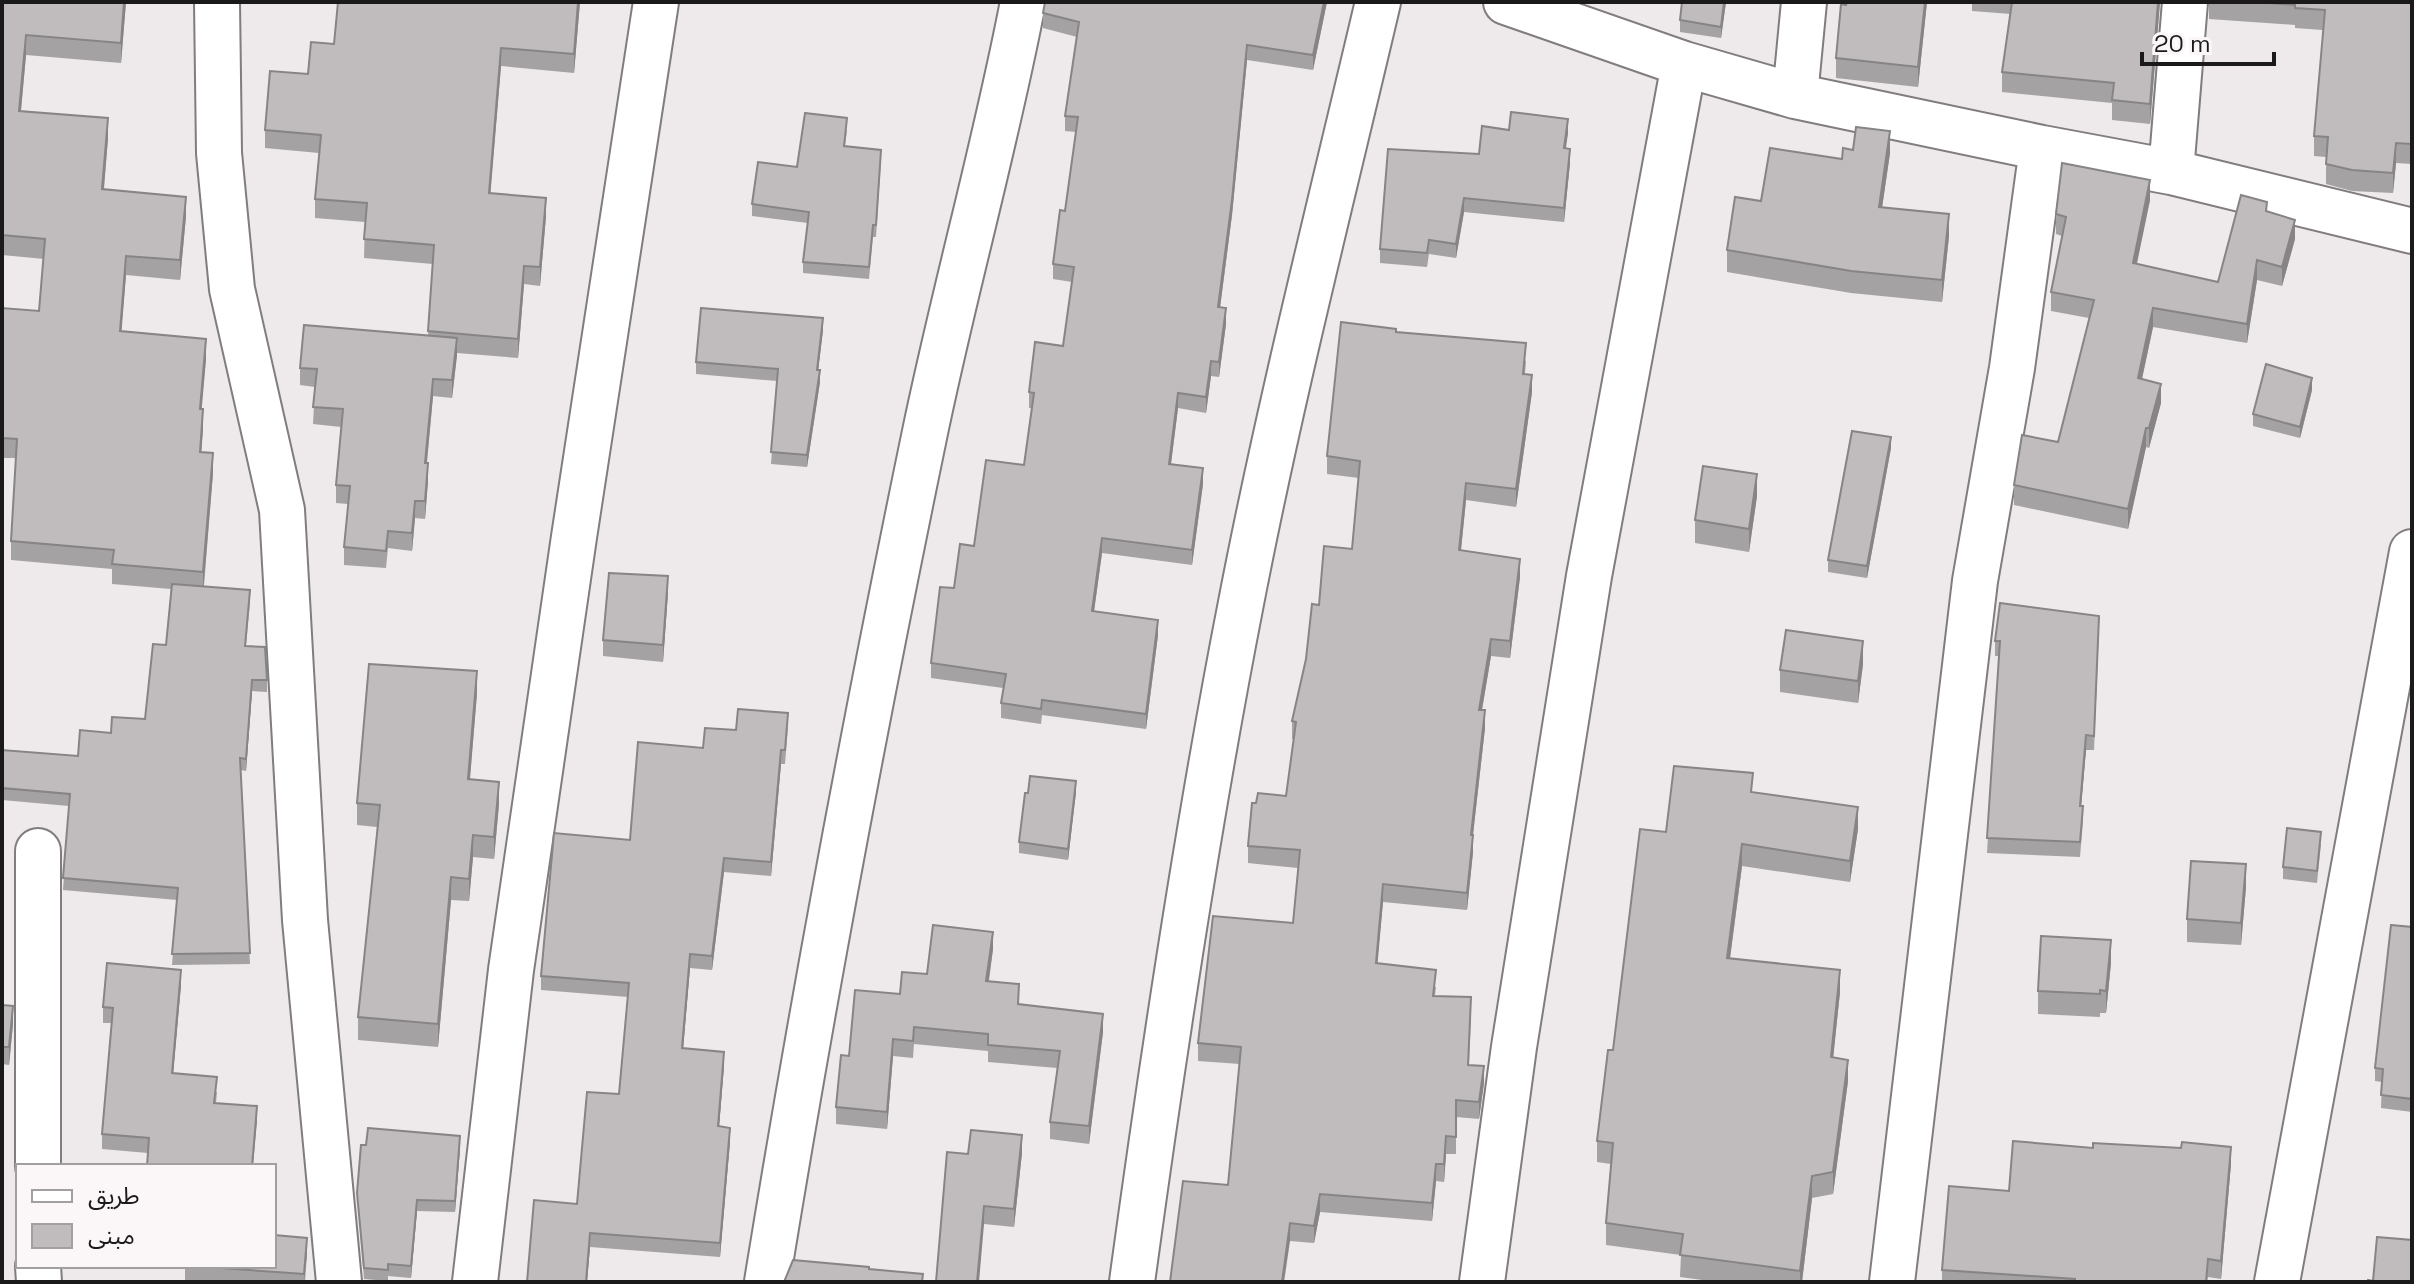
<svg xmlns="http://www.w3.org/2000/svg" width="2414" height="1284" font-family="'Space Grotesk','Noto Sans Arabic',sans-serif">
  <rect width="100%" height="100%" fill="#eee9ea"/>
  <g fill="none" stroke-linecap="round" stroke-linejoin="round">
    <defs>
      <path id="minor" d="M217,2l2,151 13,136 50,221 23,410 34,362
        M1506,2l178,62 111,32 247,52 129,24 241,59
        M1795,96l9,-94
        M2171,172l14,-170
        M38,851v315
        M38,1266l1,16
        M475,1282l36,-312 63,-433 82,-535
        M767,1282c46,-283 99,-565 157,-845 30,-146 71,-289 99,-435
        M1132,1282c31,-227 65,-454 109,-679 39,-202 90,-401 137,-601
        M1482,1282l32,-235 75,-471 95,-512
        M1892,1282l83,-701 37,-213 30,-220
        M2277,1282l135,-730"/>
    </defs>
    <!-- minor casing -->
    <use href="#minor" stroke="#817c7d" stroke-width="48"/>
    <!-- minor -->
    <use href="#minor" stroke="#fff" stroke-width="44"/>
  </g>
  <!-- wall -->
  <path fill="#a5a2a3" d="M2,2h124l-5,61 -95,-8 -5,56 87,27 -4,51 82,27 -6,64 -54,-5 -5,56 85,28 -5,50 2,20 -2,23 12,21 -9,113 46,16 -4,44 21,34v12l-15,-1 -6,80 -5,-1 9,194 -78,1 5,-65 -114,-10 6,-84 -67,-6v-50l76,6 33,-23 34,-14 21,-74 5,-56 -59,-5v-15l-101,-9v-19l5,-83h-14v-150l37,3 5,-52 -42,-4z
    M338,2h242l-6,71 -73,-7 -11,127 56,23 -6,70 -16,-2 -6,74 -61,-5 -5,45 -19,-2 -6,67 1,18 -3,38 -10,-1 -3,33 -24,-3 -2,20 -42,-3v-18l4,-43 -12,-1v-18l5,-58 -28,-3 2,-37 -15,-2v-17l128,-32 5,-72 -69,-6 1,-36 -50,-4v-19l4,-46 -54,-5v-18l43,-56 26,-30z
    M1045,2h282l-14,68 -66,-10 -15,155 -12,93 6,16 -7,53 -8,-1 -5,37 -28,-5 -7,56 32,20 -11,81 -90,-12 -8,58 64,24 -12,94 -104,-14 -1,9 -40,-6v-15l2,-15 -72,-10v-15l23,-75 20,-42 50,-81 8,-57h-3v-16l34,-46 9,-64 -19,-3v-15l12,-53 11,-79 -11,-1v-15l12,-79 -34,-9v-15z
    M1682,2h44l-5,36 -41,-6v-12z
    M1927,2l-9,85 -82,-9v-20z
    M1972,2h188l-10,122 -38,-4v-17l-110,-11v-20l9,-58 -39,-3z
    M2209,2h203v162l-16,-1 -3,30 -41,-2 -26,-7v-27l-12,-1v-20l9,-106 -28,-2v-3l-86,-6z
    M847,130l-2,16 36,15 -5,76h-3l-4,42 -66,-6v-11l5,-39 -56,-7v-12l45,-37z
    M1509,130l59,3 -3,16 5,14 -6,59 -100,-10 -8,46 -27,-4 -2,13 -47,-4v-14l99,-95z
    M1890,153l-8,54 67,29 -7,66 -91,-9 -124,-21v-22l34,-49 81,-42z
    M2150,200l-14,64 82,18 49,-70 28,27 -13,47 -25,-6 -10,63 -94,-16 -11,52 19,24 -12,45 -3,-1 -18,82 -114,-24v-20l44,-43 31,-124 -38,-7v-19l11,-56 -6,-2v-20z
    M823,330l-5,40 2,12 -13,85 -36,-3 6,-83 -81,-7v-12z
    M1396,332l130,29 -1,13 7,18 -16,115 -50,-7 -5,51 59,26 -10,81 -19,-2 -9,54 3,18 -12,107v17l-6,58 -84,-8 -6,61 59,24 -1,9 36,19 -2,50 15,18 -5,36 -23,-2v37h-10l-2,28 -8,-1 -4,40 -112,-9 -6,31 -24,-2 -62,-56 12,-121 -42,-3v-18l95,-120 5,-55 -50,-5v-17l8,-43 30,-7 8,-57h-2v-18l27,-116 33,-56 7,-71 -32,-4v-18z
    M2312,390l-12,48 -47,-12v-12z
    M1891,448l-24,130 -39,-6v-12z
    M1757,496l-8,56 -54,-9v-23z
    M668,593l-5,69 -60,-6v-16z
    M2099,631l-5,119h-8l-5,56 2,15 -3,36 -93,-4 12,-197h-4v-15z
    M1863,664l-5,39 -78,-11v-22z
    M477,693l-7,86 29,25 -5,55 -21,-2 -4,44 -18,-1 -13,147 -80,-7v-23l19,-190 -20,-2v-22z
    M788,727l-3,37h-4l-10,112 -47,-4 -12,98 -22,-2 -7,81 41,17 -5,61 11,15 -10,115 -130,-10 -3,35h-60l50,-78 42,-110 9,-97 -87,-7v-14l89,-136 73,-92 33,-18z
    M1076,792l-8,68 -49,-7v-11z
    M1753,792l105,37 -8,53 -108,-16 -12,93 110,33 -7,65 15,24 -15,113 -21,4 -10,84h-85l-37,-5 1,-22 -75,-10v-22l5,-59 -14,-2v-21l16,-91 53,-218z
    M2321,844l-4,39 -34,-4v-12z
    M2246,887l-5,58 -54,-3v-23z
    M2412,927v185l-31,-4 1,-26 -7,-1v-13z
    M993,949l-4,32 30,23 84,28 -14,112 -39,-5v-17l7,-54 -69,-6v-11l-74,-7 -1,14 -20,-2 -6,73 -51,-5v-17l13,-51 51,-62 27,-20z
    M2111,963l-5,50h-6v4l-62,-3v-23z
    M181,985l-8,88 44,19 -1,11 41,18 -109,32 -46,-4v-15l10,-111h-9v-16z
    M2,1005l11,19 -4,41 -7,-1z
    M460,1148l-5,64 -38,-1 -6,67 -23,-2v5l-24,-2 -7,-86z
    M1022,1153l-8,74 -30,-3 -16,-70z
    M2231,1164l-10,115 -13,-2 -1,5h-265v-12l67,-79z
    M307,1254l-2,28h-102l-18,-1v-15h89z"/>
  <!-- shaded-wall -->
  <path fill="#868484" d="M124,2h2l-5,61v-20z
    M578,2h2l-6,71v-19z
    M1324,2h3l-14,68v-15z
    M1724,2h2l-5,36v-11z
    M1925,2h2l-9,85v-20z
    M2158,2h2l-10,122v-20z
    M26,35v20l-7,75v-19z
    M1247,45v15l-15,155 -14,108v-16z
    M501,48v18l-12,145v-18z
    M108,118v20l-6,71v-20z
    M1568,119v14l-4,29v-14z
    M1890,131v22l-11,76v-22z
    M2396,143v20l-3,30v-20z
    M1570,149v14l-6,59v-14z
    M2150,180v20l-17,83v-20z
    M186,197v19l-6,64v-20z
    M546,198v18l-6,70v-19z
    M1464,198v14l-8,46v-14z
    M1949,214v22l-7,66v-22z
    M2295,220v19l-13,47v-19z
    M126,256v19l-6,76v-20z
    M2257,260v20l-10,63v-19z
    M524,266v18l-6,74v-19z
    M1226,308v16l-7,53v-15z
    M2153,308v19l-15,70v-19z
    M823,318v12l-6,51v-11z
    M457,338v18l-5,42v-18z
    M206,339v20l-6,70v-20z
    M1211,361v15l-5,37v-16z
    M820,370v12l-13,85v-12z
    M1532,375v17l-16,115v-18z
    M2312,378v12l-12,48v-11z
    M433,379v17l-8,84v-17z
    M2161,384v19l-12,45v-20z
    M1178,393v15l-9,71v-15z
    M203,409v20l-3,42v-19z
    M2146,428v19l-18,82v-20z
    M1891,437v11l-24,130v-12z
    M213,453v20l-10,119v-20z
    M428,463v18l-3,38v-18z
    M1203,468v16l-11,81v-15z
    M1757,474v22l-8,56v-23z
    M1466,483v17l-7,68v-18z
    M415,501v17l-3,33v-18z
    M1102,538v15l-10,73v-15z
    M1520,559v18l-10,81v-17z
    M668,576v17l-5,69v-17z
    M1158,620v15l-12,94v-15z
    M1491,639v17l-12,71v-17z
    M1863,641v23l-5,39v-22z
    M477,671v22l-9,108v-22z
    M252,680v11l-6,80v-12z
    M1485,710v18l-14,124v-17z
    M2086,735v15l-6,70v-14z
    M781,750v14l-10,112v-14z
    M1076,781v11l-8,68v-11z
    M499,782v22l-5,55v-22z
    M1858,807v22l-8,53v-21z
    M473,835v22l-4,44v-22z
    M1473,835v17l-6,58v-17z
    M1742,844v22l-15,114v-22z
    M724,858v14l-12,98v-14z
    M2246,864v23l-5,58v-22z
    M451,877v23l-13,147v-23z
    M1383,884v18l-7,79v-18z
    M993,932v17l-7,49v-17z
    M2111,940v23l-5,50v-22z
    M690,954v14l-8,94v-14z
    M181,970v15l-9,103v-15z
    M1840,970v22l-9,87v-22z
    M13,1006v18l-4,41v-18z
    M1103,1014v18l-14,112v-18z
    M893,1039v17l-6,73v-17z
    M724,1052v14l-6,74v-14z
    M1848,1060v21l-15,113v-22z
    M1484,1066v17l-5,36v-17z
    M257,1106v15l-4,45h-1z
    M730,1128v14l-10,115v-14z
    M1022,1135v18l-8,74v-18z
    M460,1136v12l-5,64v-11z
    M1446,1136v18l-2,28v-18z
    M2231,1147v17l-10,115v-18z
    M1436,1164v17l-4,40v-18z
    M1812,1176v22l-10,84h-2v-11z
    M1320,1194v18l-6,31v-17z
    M417,1200v11l-6,67v-12z
    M984,1206v18l-5,58h-2z
    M1290,1223v18l-6,41h-2z
    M590,1233v14l-3,35h-1z
    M307,1238v16l-3,28v-8z"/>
  <!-- building -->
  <path fill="#c0bcbd" stroke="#868484" stroke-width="2" d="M2,2h122l-3,41 -95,-8 -7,76 89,7 -6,71 84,8 -6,63 -54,-4 -6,75 86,8 -6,70h3l-3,43 13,1 -10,119 -91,-8 2,-14 -103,-9 6,-102 -15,-1v-130l37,3 6,-72 -43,-4z
    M338,2h240l-4,52 -73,-6 -12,145 57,5 -6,69 -16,-1 -6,73 -90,-8 6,-86 -70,-6 3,-36 -52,-4 6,-64 -56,-5 5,-59 38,3 3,-32 23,2z
    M1045,2h279l-11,53 -66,-10 -15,155 -14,107 8,1 -7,54 -8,-1 -5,36 -28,-4 -9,71 34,4 -11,82 -90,-12 -10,73 66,9 -12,94 -104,-14 -1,9 -40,-6 5,-29 -75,-11 9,-76 14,1 6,-44 14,2 12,-86 38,5 10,-72 -5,-1 6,-50 28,4 11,-79 -21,-3 7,-54 5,1 13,-94 -13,-1 14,-94 -36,-9z
    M1682,2h42l-3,25 -41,-7z
    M1847,2h78l-7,65 -82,-9 5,-54 5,1z
    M2012,2h146l-8,102 -38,-4 2,-17 -112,-11z
    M2256,2h156v142l-16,-1 -3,30 -41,-3 -26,-6 2,-27 -14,-1 11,-126 -30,-2v-3z
    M1511,112l57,7 -4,29 6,1 -6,59 -100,-10 -8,46 -27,-4 -2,13 -47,-4 8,-100 91,5 3,-28 27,4z
    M805,113l42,5 -3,28 37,4 -5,75h-3l-4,42 -66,-5 6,-50 -57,-8 6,-42 39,5z
    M1856,127l34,4 -11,76 70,7 -7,66 -91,-9 -124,-21 8,-53 26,4 9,-53 72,11 1,-11 10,2z
    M2062,163l88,17 -17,83 85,19 23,-87 26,7 -1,9 29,9 -13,47 -25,-7 -10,64 -94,-16 -15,70 23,6 -12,44h-3l-18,81 -114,-24 8,-50 36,7 36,-142 -43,-8 15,-75 -10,-3z
    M701,308l122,10 -6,52h3l-13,85 -36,-3 7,-83 -82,-7z
    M1341,322l55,7v3l130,11 -3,31 9,1 -16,114 -50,-6 -7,67 61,9 -10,82 -19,-2 -12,71h6l-14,125h2l-6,58 -84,-9 -7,79 60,7 -3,26 38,1 -3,68 16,1 -5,36 -23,-2v37l-10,-1 -2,28h-8l-4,39 -112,-9 -6,32 -24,-3 -8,59h-112l13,-101 45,4 13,-138 -43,-4 15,-127 80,7 7,-73 -52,-4 4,-43h4l2,-10 28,3 10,-74 -4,-1 14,-62 6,-55 7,1 5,-59 28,3 8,-88 -33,-5z
    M304,325l153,13 -5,42 -19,-1 -8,84h3l-3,38h-10l-3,32 -24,-2 -2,20 -42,-4 6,-61 -14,-1 7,-76 -30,-2 4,-38 -17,-1z
    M2266,364l46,14 -12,49 -47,-13z
    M1852,431l39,6 -24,129 -39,-6z
    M1703,466l54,8 -8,55 -54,-9z
    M609,573l59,3 -5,69 -60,-5z
    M172,584l78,6 -5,56 20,1 2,33h-15l-6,79 -6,-1 10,195 -78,1 6,-66 -115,-10 7,-84 -68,-6v-38l76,6 2,-26 31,3 1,-16 33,2 8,-75 13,1z
    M2000,603l99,13 -5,120 -8,-1 -6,71h3l-3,36 -93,-4 13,-197h-5z
    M1786,630l77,11 -5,40 -78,-11z
    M369,664l108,7 -9,108 31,3 -5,55 -21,-2 -4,44 -18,-2 -13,147 -80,-7 22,-212 -23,-2z
    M738,709l50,4 -3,37h-4l-10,112 -47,-4 -12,98 -22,-2 -8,94 42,4 -6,74 12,2 -10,115 -130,-10 -4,49h-59l7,-82 43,4 10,-112 32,2 10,-111 -88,-7 13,-143 76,7 8,-98 65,6 2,-20 31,2z
    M1674,766l79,7 -2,19 107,15 -8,54 -108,-17 -15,114 113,12 -9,87 17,3 -15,112 -21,4 -12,95 -120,-16 3,-21 -77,-11 7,-80 -16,-2 11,-91h5l27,-221 26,3z
    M1030,776l46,5 -8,68 -49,-7 6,-49h3z
    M2287,828l34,4 -4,39 -34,-4z
    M2191,861l55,3 -5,59 -54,-4z
    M933,925l60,7 -7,49 33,3 -1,20 85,10 -14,112 -39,-4 10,-71 -72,-6v-11l-74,-7 -1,14 -20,-2 -6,73 -51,-5 5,-52 8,1 6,-66 45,4 2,-22 25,2z
    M2391,925l21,2v172l-31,-4 2,-26 -8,-1z
    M2041,936l70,4 -5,51 -6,-1v4l-62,-3z
    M107,963l74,7 -9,103 45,4 -3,26 43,3 -5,60h-105l2,-28 -47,-4 11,-126 -10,-1z
    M2,1005l11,1 -4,41h-7z
    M368,1128l92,8 -5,65 -38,-1 -6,66 -23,-2v6l-24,-2 -7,-75 4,-48h5z
    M971,1130l51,5 -8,74 -30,-3 -7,76h-41l11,-130 21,2z
    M2013,1141l80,7v-5l88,5 1,-6 49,5 -10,114 -13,-2 -2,23h-131v-3l-133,-9 7,-84 60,5z
    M274,1235l33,3 -3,36 -111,-8h81z
    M2377,1237l35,3v42h-45l1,-2 5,1z
    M793,1260l76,7v2l54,5 -1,8h-138z"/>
  <!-- border -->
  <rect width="2414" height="1284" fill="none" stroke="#1b1a1a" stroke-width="8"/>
  <!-- legend -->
  <rect x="16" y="1164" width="260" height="104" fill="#fbf7f8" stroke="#a19f9f" stroke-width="2"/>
  <rect x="32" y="1190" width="40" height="12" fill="#ffffff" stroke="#a19f9f" stroke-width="2"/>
  <text x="88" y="1204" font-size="24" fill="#1b1a1a">طريق</text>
  <rect x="32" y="1224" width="40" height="24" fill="#c0bcbd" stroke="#a19f9f" stroke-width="2"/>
  <text x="88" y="1244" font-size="24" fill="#1b1a1a">مبنى</text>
  <!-- scale -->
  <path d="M2142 52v12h132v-12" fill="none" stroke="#1b1a1a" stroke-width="4"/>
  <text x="2154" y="52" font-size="24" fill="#1b1a1a" stroke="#fbf7f8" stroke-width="6" paint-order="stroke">20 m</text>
</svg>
